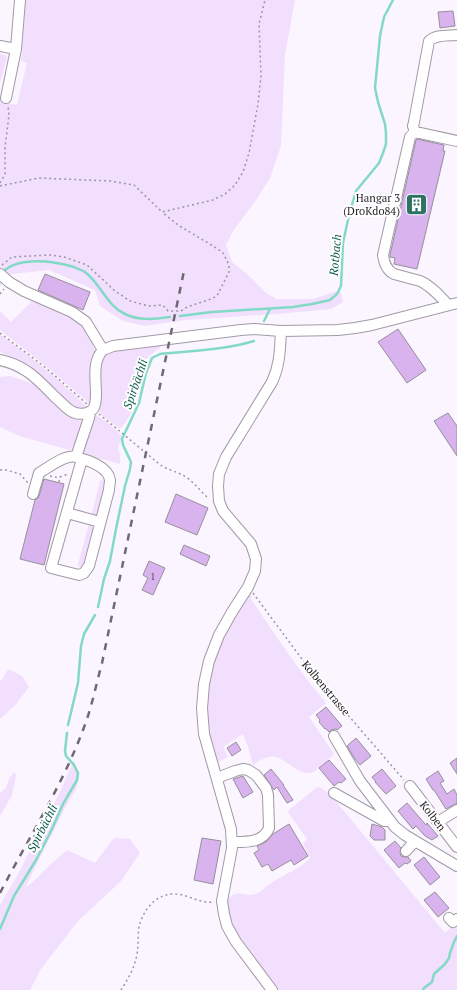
<svg xmlns="http://www.w3.org/2000/svg" width="457" height="990" font-family="'PT Serif',serif">
  <rect width="100%" height="100%" fill="#fbf5ff"/>
  <!-- green -->
  <path fill="#f2defd" d="M24,0h271l-10,55 -4,91 -11,32 -14,22 -23,31 -7,14 6,17 14,11 20,20 11,6h36l27,-9 3,12 -12,7 -54,5 -92,6 -40,6 -22,-5 -23,-15 -5,-16 -46,-20 -37,4 -12,12v-185l17,4 10,-42 -6,-2 1,-9z
    M0,54l6,1 1,3 -7,25z
    M34,299l40,19 9,8 8,15 4,10 -2,8 -1,41h-2v4l-38,-33 -52,-41v-19l11,11z
    M0,334l53,41 34,32 -9,2 -6,-1 -50,-46 -22,-10z
    M160,346v2c-5,4 -11,7 -14,12 -9,14 -7,31 -12,45 -2,9 -8,17 -14,24l-19,-15 -2,-3 1,-17v-27l2,-8 2,-3 4,-3z
    M10,376l29,10 41,33 3,6 -7,17 -6,8 -51,-14 -19,-9v-50z
    M96,415l11,7 14,13 1,2 -4,11 2,7v9l-39,-11 13,-35 1,-2z
    M102,480l4,2 -9,36 -6,-1 9,-36z
    M89,524l6,1 -11,42 -2,1 -3,-1 -1,-3z
    M250,595l2,1 -1,2 2,4c23,34 46,69 73,101l-17,14 25,37c-4,4 -16,16 -21,18 -11,6 -26,-12 -37,-15 -8,-2 -17,4 -23,8l-6,-21 -4,-10 -20,13 5,10 -10,5 3,10 -3,-1 -11,-41 -2,-24 4,-30 13,-40 25,-40z
    M8,669l14,7 7,11 -13,17 -16,15v-38l2,-1z
    M74,760l5,13v6l-3,10 -9,15 -42,84 9,-7 16,-16 17,-15 28,13 19,-25 16,1 10,14 -19,28 -43,40 -37,48 -11,21h-30v-85l18,-31 40,-78z
    M14,772l2,3 -4,20 -12,21v-23l6,-5 3,-9z
    M317,787h2l10,6 116,140 12,-11v68h-180l-17,-21 -25,-37 -6,-14 -2,-18c12,-13 17,-2 29,-6 5,-2 10,-8 15,-11 9,-6 20,-11 30,-17 3,-2 6,-5 9,-8l-7,-15 4,-3v-1l-19,-27 2,-3z"/>
  <g fill="none" stroke-linecap="round" stroke-linejoin="round">
    <!-- stream -->
    <path stroke="#82dac6" stroke-width="2.5" d="M3,272c16,-16 51,-11 71,-5 4,2 8,3 11,5 16,12 21,33 40,42 14,7 30,5 45,3
      M180,316l32,-4 81,-5 19,-3 18,-4 7,-6 4,-8 2,-43 6,-28 7,-24 23,-28 4,-10 3,-9v-11l-1,-9 -7,-22 -3,-14 5,-52 4,-19 9,-17
      M264,321l6,-12
      M98,607l6,-28 6,-18 6,-32 9,-43 5,-17 1,-7 -8,-17 -1,-6 17,-36 7,-30 6,-15 8,-4c31,-3 64,-4 94,-13
      M68,725l10,-42 3,-37 3,-12 11,-19
      M0,929l14,-33 22,-36 16,-31 11,-25 14,-24 1,-7 -4,-8 -8,-9 -1,-5 2,-18
      M423,990l1,-2 8,-6 2,-8 11,-10 4,-6 1,-5 4,-11 3,-6"/>
  </g>
  <!-- building -->
  <path fill="#d8b3ee" stroke="#968f9a" d="M453,11l2,15 -15,2 -2,-16z
    M417,139l27,6 -1,6h2l-28,118 -23,-5 1,-6 -5,-1v-2l26,-115z
    M45,274l45,18 -7,18 -45,-20z
    M398,329l28,41 -19,13 -29,-41z
    M448,413l9,13v30l-23,-35z
    M44,479l20,5 -20,81 -24,-6 15,-59 3,-2 1,-2z
    M176,494l32,14 -11,27 -32,-13z
    M184,545l26,11 -4,10 -26,-12z
    M149,561l16,7 -12,27 -11,-5 6,-12 -5,-3z
    M326,707l16,19 -5,4 -1,-1 -5,1 -2,2 -4,-4v1l-6,-7 1,-2 -4,-5z
    M356,738l15,18 -11,9 -5,-6 -8,-13z
    M236,742l5,8 -9,6 -5,-8z
    M457,758v16l-7,-11z
    M329,760l17,19 -5,4 -2,-1 -5,4 -15,-18z
    M271,769l13,16h-1l10,15 -6,3 -10,-16 -3,3 -10,-15z
    M382,769l14,17 -10,8 -11,-12h1l-4,-5z
    M438,771l6,10 -4,2 7,11 7,-5 3,6v8l-11,6 -12,-19h-1l-7,-11z
    M243,776l10,16 -10,6 -10,-19z
    M407,803l19,22 1,-2 11,13 -6,4 -7,-4 -9,-10 -3,3 -15,-18z
    M289,824l19,32 -14,9 -3,-5 -19,11 -4,-7 -6,3 -8,-14 5,-3 -2,-4 9,-4 7,-8z
    M372,824l10,3 3,3v10h-11l-4,-4z
    M202,838l19,3 -8,43 -19,-4z
    M395,841l6,7 -1,5 1,3 4,1h3l3,4 -4,3 -2,-1 -6,5 -15,-18z
    M424,857l16,20 -10,8 -16,-20z
    M435,892l14,16 -11,9 -14,-17z"/>
  <g fill="none" stroke-linecap="round" stroke-linejoin="round">
    <defs>
      <path id="minor" d="M0,46l16,3 4,-49
        M6,98l10,-49
        M415,132l-2,-6 1,-4 15,-81c7,-7 19,-5 28,-6
        M0,274l9,8 15,9 48,21 14,10 17,28 10,-4 128,-16 13,-1 27,2
        M448,305c-8,-9 -17,-19 -28,-24l-26,-7c-8,-4 -10,-11 -11,-19l27,-118c3,-4 5,-5 10,-4l37,8
        M0,360c10,2 19,6 28,12 10,7 18,16 27,25 5,4 10,10 16,14 6,4 17,4 22,-2 3,-4 3,-10 3,-15 0,-14 -4,-33 7,-44
        M76,457c11,3 32,9 34,23 0,3 -1,7 -1,10l-20,76 -5,7 -5,2 -28,-7 31,-109
        M33,494l6,-21c9,-5 26,-19 37,-16l13,-39 1,-6
        M67,513l33,9
        M334,736l26,45 35,46 10,8 52,31
        M217,778l18,-7 8,-2 5,1 8,5 10,13 2,7 1,33c-6,15 -23,14 -37,14
        M410,786l47,61
        M334,793l50,28h4l2,-1
        M438,822l19,-12
        M406,851l9,-10
        M449,918l4,4 4,-3
        M272,990l-36,-48 -9,-16 -3,-12 -2,-13 10,-53 -1,-19 -27,-95 -2,-26 2,-24 5,-23 10,-26 13,-23 16,-25 7,-16 1,-12 -5,-15 -28,-33 -4,-10 -1,-15 1,-12 7,-17 46,-75c8,-17 8,-33 9,-51l57,-1 17,-2 17,-3 85,-22"/>
    </defs>
    <!-- minor casing -->
    <use href="#minor" stroke="#a19aa6" stroke-width="12"/>
    <!-- path -->
    <path stroke="#9b969e" stroke-width="1.5" stroke-dasharray="2 3" stroke-linecap="butt" d="M0,183l5,-9v-27l4,-32 -1,-9
      M0,186l39,-8 71,3 24,4 28,27 51,-12 12,-6 10,-9 8,-13 6,-19 9,-49 3,-28 -2,-52 6,-24
      M2,265l10,-8 38,-2 14,2 23,8 28,26 15,10 19,5 13,-1 4,3 2,3h13l6,-4 24,-8 6,-3 12,-24v-7l-6,-12 -5,-4 -40,-24 -16,-13
      M0,294l4,-5
      M0,333l46,35 41,36
      M99,414l59,49c8,7 19,8 28,14 9,6 15,15 23,22
      M0,470h6l14,4 8,9
      M50,476l10,2
      M59,482l1,-5 8,-3h1
      M253,593l63,85 88,102
      M121,990c7,-11 14,-23 16,-36 2,-10 0,-22 3,-31 5,-15 16,-28 32,-29 15,-1 26,10 42,8"/>
    <!-- minor -->
    <use href="#minor" stroke="#fff" stroke-width="10"/>
    <!-- rail -->
    <path stroke="#6f6a71" stroke-width="2.5" stroke-dasharray="7 7" stroke-linecap="butt" d="M0,893c30,-58 66,-113 87,-174 6,-18 10,-38 15,-56l82,-392"/>
  </g>
  <!-- icons -->
  <defs>
    <symbol id="building-square" viewBox="-11 -11 22 22"><rect x="-9" y="-9" width="18" height="18" rx="4" fill="#2e7264" stroke="#fff"/><path d="M-4-6H4V6H1V3H-1V6H-4ZM-2.5-4.3h1.7v1.8h-1.7ZM.8-4.3h1.7v1.8H.8ZM-2.5-1h1.7V.8h-1.7ZM.8-1h1.7V.8H.8Z" fill="#fff"/></symbol>
  </defs>
  <g fill-rule="evenodd">
    <use href="#building-square" x="404" y="192" width="25" height="25"/>
  </g>
  <g text-anchor="middle" dominant-baseline="central" stroke-width="4" stroke-linejoin="round" paint-order="stroke">
    <!-- number labels -->
    <g font-size="9" fill="#4f4356">
      <text x="153" y="577">1</text>
    </g>
    <!-- poi labels -->
    <g font-size="11" fill="#211e23" stroke="#fff" text-anchor="end">
      <text x="400" y="198">Hangar 3<tspan x="400" dy="13">(DroKdo84)</tspan></text>
    </g>
    <!-- street labels -->
    <g font-size="11" fill="#211e23" stroke="#fff">
      <text transform="translate(326 688) rotate(50)">Kolbenstrasse</text>
      <text transform="translate(433 816) rotate(52)">Kolben</text>
    </g>
    <!-- water labels -->
    <g font-size="12" font-style="italic" fill="#155d50" stroke="#fff">
      <text transform="translate(335 255) rotate(-85)">Rotbach</text>
      <text transform="translate(135 384) rotate(-71)">Spirbächli</text>
      <text transform="translate(42 828) rotate(-63)">Spirbächli</text>
    </g>
  </g>
</svg>
